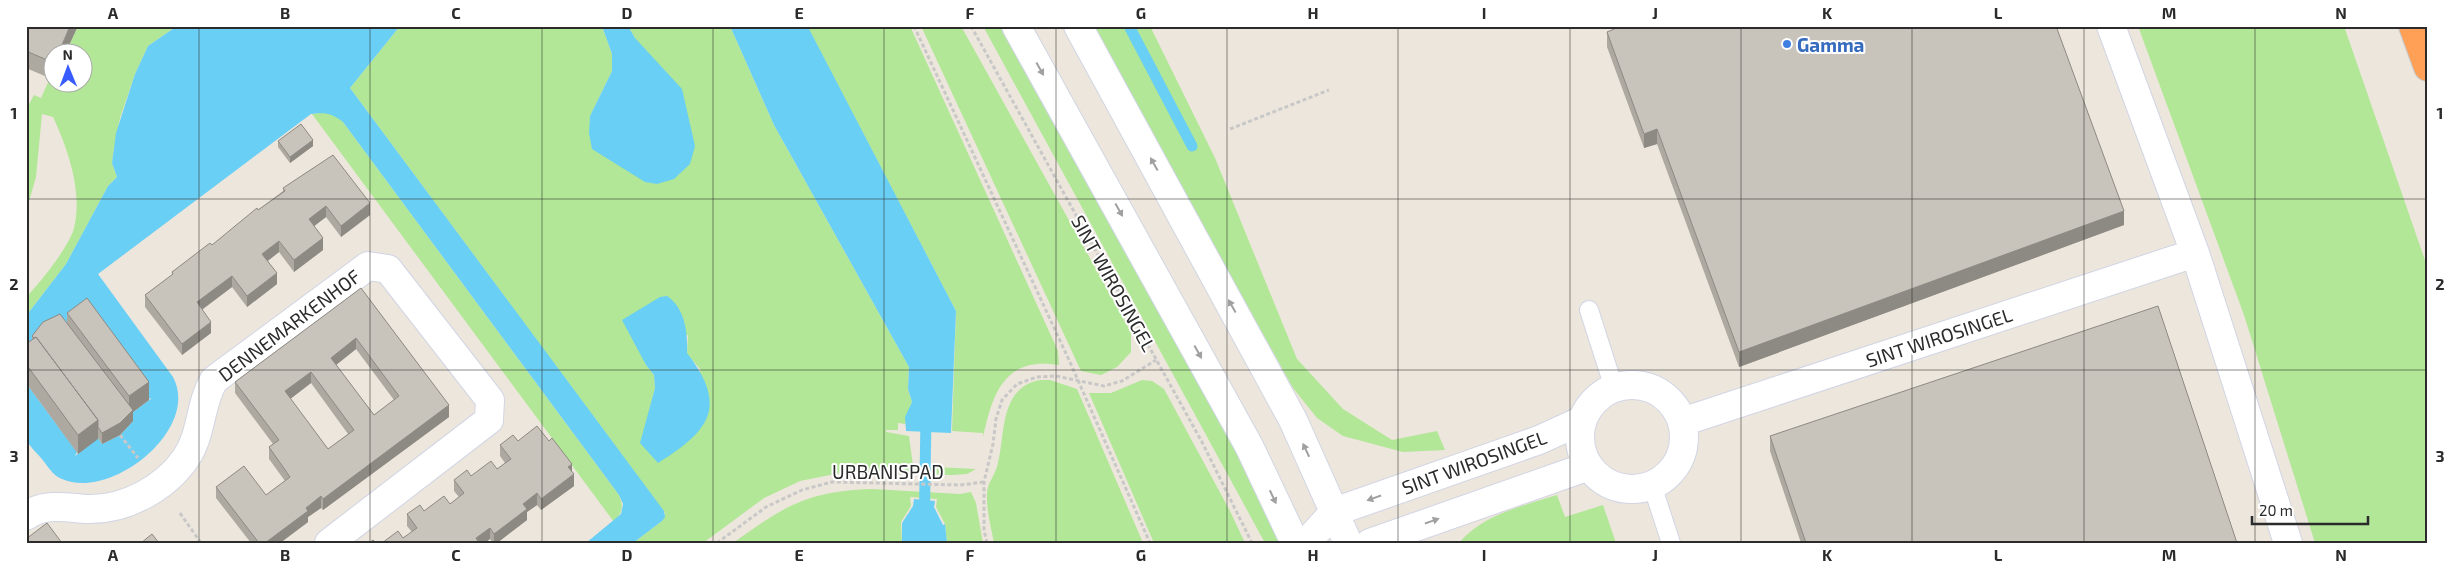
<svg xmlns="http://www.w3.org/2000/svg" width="2454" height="569" font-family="'Exo 2',sans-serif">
  <rect width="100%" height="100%" fill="#ede6dc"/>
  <!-- green -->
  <path fill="#b1e796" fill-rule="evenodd" d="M78,26h99l-29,20 -13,28 -15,44 -6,30 -2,15 5,14 -9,9 -42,78 -40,52v-19c13,-12 44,-52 48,-69 9,-36 -6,-79 -21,-111l-11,-3 -6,63 -10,35v-102l8,-15 7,3 9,-20 2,4h30v-30h-16z
    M400,26h202l10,28v17l-22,45 45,-78 -7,-12h102l44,99 135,242 -1,22 4,13 -7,22 -7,-1v7h-12v2l23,4 4,30 63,3 -9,5 -15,1 -107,-3 -45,9 -36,17 -61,45h-70l29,-22 3,-8 -315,-425zM688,335l-1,19 14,16 -60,73 14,-55 -1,-13 -8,-10 -7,-17z
    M807,26h103l148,325 1,14c-55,-9 -66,28 -76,72v-4l-31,-2 4,-120z
    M921,26h40l170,306v20l-14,15 -16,8 -20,-4z
    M983,26h21l212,384 68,133h-19z
    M1092,26h58l65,132 82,201 46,50 49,31 45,-9 8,19 -42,2 -60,-16 -26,-18 -24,-30z
    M2138,26h206l84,243v274h-113l-71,-228z
    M327,112l8,3 8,7 276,373c5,12 3,18 -5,27l-302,-408z
    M1040,380h10l27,9 66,154h-149c-3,-16 -8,-34 -7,-51 1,-9 7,-16 10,-25 9,-31 1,-79 43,-87z
    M1142,380l10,1 12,8 66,122 15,32h-91l-65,-150h22z
    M872,489l88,5 11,-2 5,11 7,40h-36l-2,-19 -9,-17 1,-8 -27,-2 1,9 -10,16 1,21h-169c52,-37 74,-52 139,-54z
    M1557,495l8,22 38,-12 13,38h-157c24,-29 64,-37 98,-48z"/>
  <!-- water -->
  <path fill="#6acff5" d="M177,26h223l-50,62 314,423 1,6 -3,4 -29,22h-47l35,-29 2,-10 -4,-9 -276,-373c-11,-9 -18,-10 -32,-8l-213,160 75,103c28,52 -62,124 -111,102 -9,-3 -15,-14 -21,-21 -4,-5 -12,-12 -14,-18 -4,-8 -1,-46 -1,-57l51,69 -2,4 23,-18 4,6 18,-9 13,-14 -4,-6 23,-17 -4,1 -122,-36v-47l40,-52 42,-78 9,-9 -5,-14 4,-30 19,-59 13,-28z
    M602,26h26l7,12 47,51 13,57 -5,18 -16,15 -17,5 -12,-2 -53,-33 -3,-16 1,-17 22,-45v-17z
    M730,26l78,1 148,284 -5,122 -45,-2 -1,-14 7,-15 -4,-13 1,-22 -135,-242z
    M667,296c18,12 21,37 20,57 42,54 22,78 -29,110l-18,-20 15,-55 -1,-13 -8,-10 -24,-45 38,-23z
    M914,499l21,2 -1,6 9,18 2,-1 2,19h-45v-20l11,-17z"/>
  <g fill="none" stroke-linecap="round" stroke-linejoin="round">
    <!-- stream -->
    <path stroke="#6acff5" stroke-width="11" d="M1129,26l63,120
      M924,543l2,-126"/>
    <defs>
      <path id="lane" d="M1589,310l25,78
        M1652,485l19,58"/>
      <path id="street" d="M2111,26l84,227 93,290
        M1580 437a52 52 0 1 1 104 0a52 52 0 1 1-104 0Z
        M1682,422l513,-169
        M1334,512l205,-72 44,-20
        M26,516c19,-14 40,-8 62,-7 38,1 77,-21 98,-51 17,-26 13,-53 28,-78l154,-114 20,3 102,131 -1,20 -160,123
        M1370,543l219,-77"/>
      <path id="secondary" d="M1016,26l233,420 46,97
        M1078,26l215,394 55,123
        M1306,543l28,-31"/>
      <path id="highway" d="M2413,26l15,41"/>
    </defs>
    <!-- lane casing -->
    <use href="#lane" stroke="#d1d5e4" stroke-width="20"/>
    <!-- street casing -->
    <use href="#street" stroke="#d1d5e4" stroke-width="30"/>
    <!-- secondary casing -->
    <use href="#secondary" stroke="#d1d5e4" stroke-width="30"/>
    <!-- highway casing -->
    <use href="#highway" stroke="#c8c8c8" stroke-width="30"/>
    <!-- path -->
    <path stroke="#c8c8c8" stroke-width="3" stroke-dasharray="4 2.5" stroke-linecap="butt" d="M914,26l155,334 81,183
      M971,26l231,416 50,101
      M1230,129l99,-39
      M120,435l18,23
      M180,513l21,30
      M717,543l49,-36 36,-17 30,-8 128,3 24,-3
      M987,543l-3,-13v-48l9,-38 3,-25 6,-19 15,-16 20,-7 19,-1 48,10 18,-5 34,-21"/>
    <!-- lane -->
    <use href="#lane" stroke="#fff" stroke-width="18"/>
    <!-- street -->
    <use href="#street" stroke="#fff" stroke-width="28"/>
    <!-- secondary -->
    <use href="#secondary" stroke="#fff" stroke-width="28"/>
    <!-- highway -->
    <use href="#highway" stroke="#ffa056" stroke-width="28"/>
  </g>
  <!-- wall -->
  <path fill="#ada9a1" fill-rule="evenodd" d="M26,26l26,26v27l-26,-11z
    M1614,26h442l68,199 -385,142 -82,-223 -13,4 -37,-101v-15l8,-3z
    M278,141l35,5 -23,17 -12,-16z
    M283,188l87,27 -29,22 -15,-20 -12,9 9,24 -29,22 -15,-20 -11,9 9,23 -30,23 -15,-20 -30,23 9,23 -29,22 -37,-48v-12l27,-20v-3l40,-27 71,-54z
    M361,288l88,129 -126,93 -2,-2 -13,9v5l-28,21h-29l-35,-45v-11l50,8 19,-14 -16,-22v-12l4,-3 -38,-51v-11zM356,349l38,51 -20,15 -38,-50zM311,383l37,51 -20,15 -38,-50z
    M67,313l82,87 -16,12v9l-13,14 -18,9 -4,-6 -20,16 -52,-71v-39l6,-4v-4l35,-13z
    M1770,436l467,107h-436l-31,-92z
    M518,441l54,31 2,14 -33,24 -4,-5 -10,7v8l-30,23h-4l-3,-4 -87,-1 9,-6 -5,-6v-12l17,-3 26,-7 9,-7 -5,-6v-11l43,-11 8,-6 -5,-7v-11z"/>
  <!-- shaded-wall -->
  <path fill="#8d8983" d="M70,26h8l-12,26h-7z
    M1657,129v15l-13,4v-14z
    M313,140v6l-23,17v-6z
    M370,203v12l-29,22v-11z
    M326,206v11l-17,13v-11z
    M2124,211v14l-385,142v-15z
    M323,238v12l-29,22v-12z
    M279,241v11l-17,13v-11z
    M277,273v11l-30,23v-11z
    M232,276v11l-35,26v-11z
    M211,322v11l-29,22v-11z
    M356,338v11l-25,20v-11z
    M311,372v11l-26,20v-12z
    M149,382v18l-16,12v9l-13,14 -18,9v-11l27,-19v-18z
    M449,405v12l-126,93v-11z
    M98,420v19l-20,15v-19z
    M572,464v11l-4,-8z
    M574,474v12l-33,24v-11z
    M537,493v12l-10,7v8l-30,23h-3v-9l29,-30z
    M321,496v12l-13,9v5l-28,21h-15l41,-35z
    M490,528v11l-5,4h-9v-5z"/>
  <!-- building -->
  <path fill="#c9c4bb" stroke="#8d8983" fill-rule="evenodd" d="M26,26h44l-11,26h-7v10l-26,-11z
    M1619,26h437l68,185 -385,141 -82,-223 -13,5 -37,-102 12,-5z
    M301,124l12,16 -23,17 -12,-16z
    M333,155l37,48 -29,23 -15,-20 -17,13 14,19 -29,22 -15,-19 -17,13 15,19 -30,23 -15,-20 -35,26 14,20 -29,22 -37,-49 28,-21 -1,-2 38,-29 2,2 45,-37 1,2 27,-19 -2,-3z
    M361,288l88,117 -126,94 -2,-3 -15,12 2,3 -43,32h-6l-43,-56 28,-21 22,29 24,-18 -21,-30 10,-7 -44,-58zM356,338l43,58 -25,19 -43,-57zM311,372l43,58 -26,19 -43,-58z
    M87,298l62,84 -20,14 -62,-83z
    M2158,306l79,237h-431l-36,-107z
    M60,314l73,96 -13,13 -18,10 -4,-6v-7l-62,-83 -2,1 -2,-2 11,-14z
    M36,337l62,83 -20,15 -52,-71v-20z
    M537,426l12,15 3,-3 20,26 -4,3 6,7 -33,25 -4,-6 -14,11 4,5 -33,25 -4,-6 -14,10 3,5h-97l16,-12 5,7 14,-10 -10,-14 13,-9 4,6 20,-15 6,8 14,-11 -10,-13 13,-10 4,6 20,-15 6,8 14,-10 -11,-14 13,-10 5,6z
    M47,523l15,20h-36v-4z
    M152,534l7,9h-18z
    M373,540l3,3h-7z"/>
  <!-- one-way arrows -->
  <defs><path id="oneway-solid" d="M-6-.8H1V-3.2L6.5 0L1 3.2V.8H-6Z" transform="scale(1.25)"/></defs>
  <g fill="#a0a0a0">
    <use href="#oneway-solid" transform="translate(1040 69) rotate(61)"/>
    <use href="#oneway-solid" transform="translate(1154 164) rotate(-119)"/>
    <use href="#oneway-solid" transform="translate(1119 210) rotate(61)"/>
    <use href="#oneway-solid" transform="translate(1232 306) rotate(-119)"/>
    <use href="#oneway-solid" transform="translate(1198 352) rotate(61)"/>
    <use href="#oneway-solid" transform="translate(1306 450) rotate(-115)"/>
    <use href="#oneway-solid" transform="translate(1273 497) rotate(65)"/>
    <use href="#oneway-solid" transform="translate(1374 498) rotate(161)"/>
    <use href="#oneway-solid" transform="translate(1432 521) rotate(-19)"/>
  </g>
  <!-- grid -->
  <path fill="none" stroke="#2b2b2b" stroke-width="1" stroke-opacity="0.55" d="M199,26v517M370,26v517M542,26v517M713,26v517M884,26v517M1056,26v517M1227,26v517M1398,26v517M1570,26v517M1741,26v517M1912,26v517M2084,26v517M2255,26v517M26,199h2402M26,370h2402"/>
  <!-- markers -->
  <circle fill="#3f7fe0" stroke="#fff" stroke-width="2" cx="1787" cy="44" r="5"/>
  <g text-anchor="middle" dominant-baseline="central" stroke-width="4" stroke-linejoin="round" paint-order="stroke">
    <!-- shop labels -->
    <g font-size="19" font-weight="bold" fill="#366cbe" stroke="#fff" text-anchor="start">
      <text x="1797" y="44">Gamma</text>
    </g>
    <!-- street labels -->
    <g font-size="19" fill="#2b2b2b" stroke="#fff">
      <text transform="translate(1114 283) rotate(61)">SINT WIROSINGEL</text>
      <text transform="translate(289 325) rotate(-37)">DENNEMARKENHOF</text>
      <text transform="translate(1939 337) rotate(-18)">SINT WIROSINGEL</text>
      <text transform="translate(1474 462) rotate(-20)">SINT WIROSINGEL</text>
      <text x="888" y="471">URBANISPAD</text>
    </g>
  </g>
  <!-- border -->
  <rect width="2454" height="569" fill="none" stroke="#ffffff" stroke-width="55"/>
  <!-- north arrow -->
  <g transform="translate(68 68) rotate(359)"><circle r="24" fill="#ffffff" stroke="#aaaaaa"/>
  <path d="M0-4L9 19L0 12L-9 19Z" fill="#385cff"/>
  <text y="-8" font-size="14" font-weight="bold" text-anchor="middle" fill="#2b2b2b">N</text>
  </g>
  <!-- scale -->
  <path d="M2252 516v8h116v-8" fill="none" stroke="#2b2b2b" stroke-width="2.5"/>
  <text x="2259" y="516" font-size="15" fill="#2b2b2b" stroke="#ffffff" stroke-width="4" paint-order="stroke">20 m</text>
  <rect x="28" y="28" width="2398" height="514" fill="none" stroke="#2b2b2b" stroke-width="2"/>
  <g font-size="16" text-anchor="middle" font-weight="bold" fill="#2b2b2b">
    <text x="113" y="19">A</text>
    <text x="285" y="19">B</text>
    <text x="456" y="19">C</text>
    <text x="627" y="19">D</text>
    <text x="799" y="19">E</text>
    <text x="970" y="19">F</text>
    <text x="1141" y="19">G</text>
    <text x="1313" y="19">H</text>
    <text x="1484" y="19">I</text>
    <text x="1655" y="19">J</text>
    <text x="1827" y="19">K</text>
    <text x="1998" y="19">L</text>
    <text x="2169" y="19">M</text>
    <text x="2341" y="19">N</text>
    <text x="14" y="119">1</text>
    <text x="2440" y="119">1</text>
    <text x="14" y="290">2</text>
    <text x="2440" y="290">2</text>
    <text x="14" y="462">3</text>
    <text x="2440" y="462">3</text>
    <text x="113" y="561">A</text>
    <text x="285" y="561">B</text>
    <text x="456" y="561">C</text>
    <text x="627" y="561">D</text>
    <text x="799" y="561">E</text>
    <text x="970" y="561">F</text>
    <text x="1141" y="561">G</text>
    <text x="1313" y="561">H</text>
    <text x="1484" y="561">I</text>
    <text x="1655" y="561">J</text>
    <text x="1827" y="561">K</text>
    <text x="1998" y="561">L</text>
    <text x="2169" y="561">M</text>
    <text x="2341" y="561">N</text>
  </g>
</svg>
